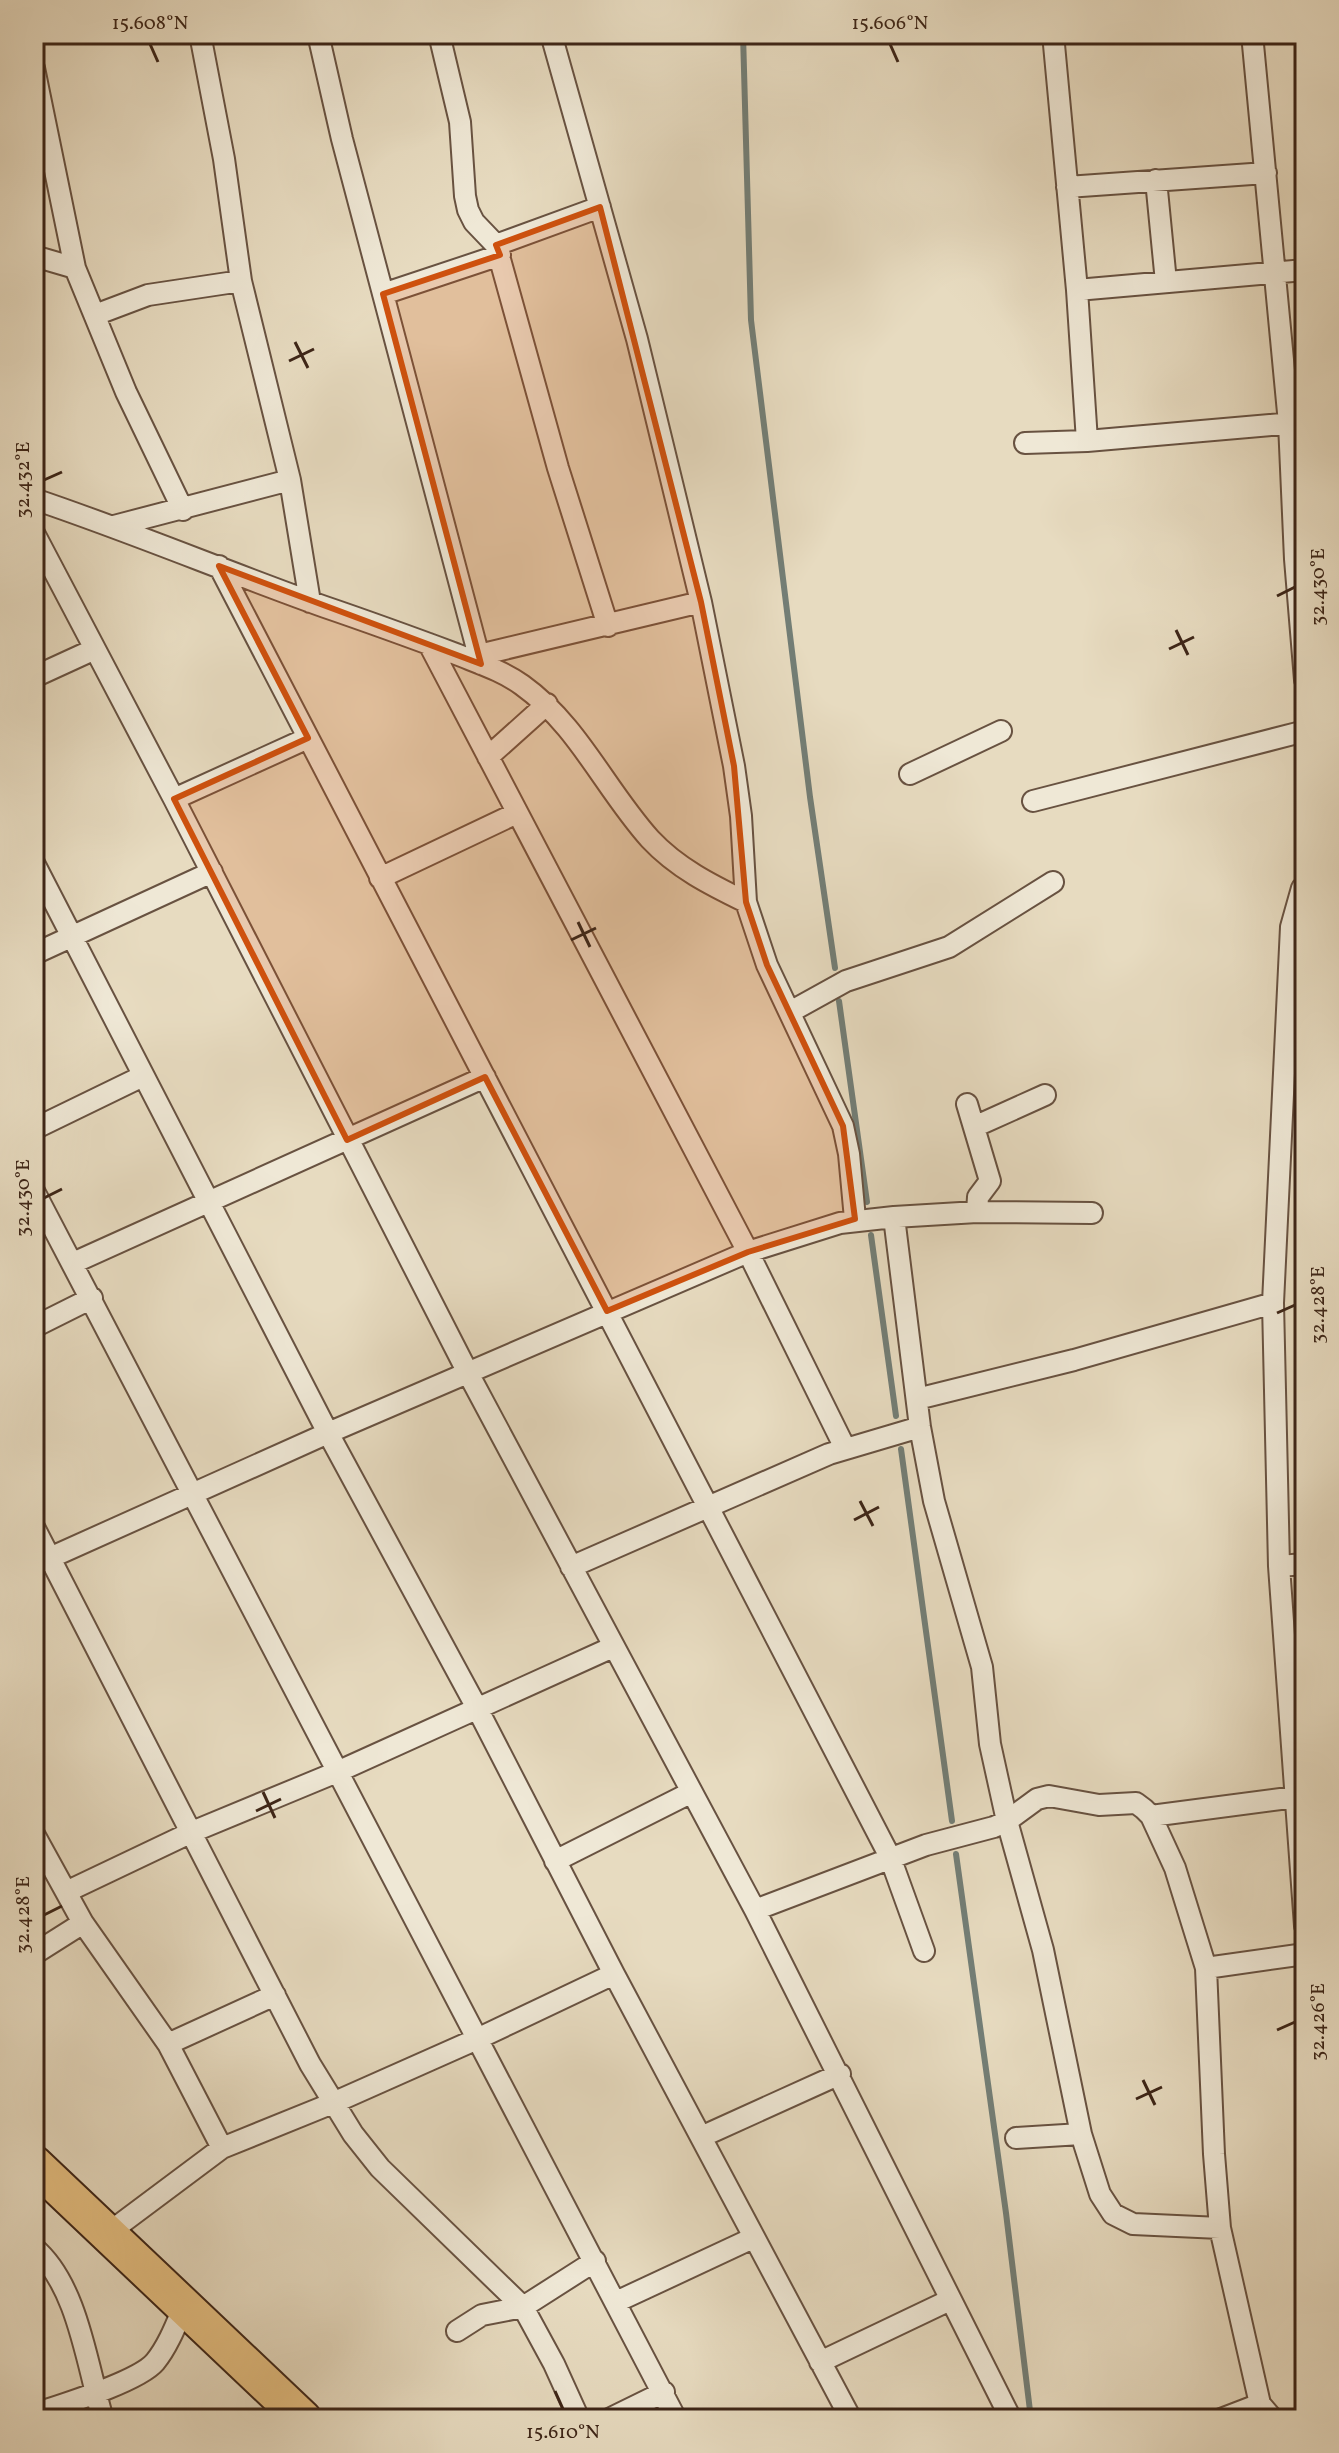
<svg xmlns="http://www.w3.org/2000/svg" width="1339" height="2453" font-family="Vollkorn,serif">
  <rect width="100%" height="100%" fill="#e7dbc0"/>
  <filter id="stains"><feTurbulence type="fractalNoise" baseFrequency=".0025" numOctaves="4"/><feColorMatrix values="0 0 0 0 .2 0 0 0 0 .09 0 0 0 0 .02 0 0 0 .5 -.17"/></filter>
  <radialGradient id="worn" r=".72"><stop offset=".6" stop-color="#630" stop-opacity="0"/><stop offset="1" stop-color="#630" stop-opacity=".3"/></radialGradient>
  <g fill="none" stroke-linecap="round" stroke-linejoin="round">
    <!-- stream -->
    <path stroke="#737e76" stroke-width="6" d="M743,34l8,286 59,477 25,171
      M839,1001l28,201
      M871,1235l25,181
      M901,1449l51,372
      M956,1854l50,359 25,206"/>
    <defs>
      <path id="street" d="M200,34l24,125 17,122 49,199 20,122
        M318,34l24,105 139,525
        M439,34l21,88 5,74 3,14 6,12 22,23
        M551,34l86,305 64,263 33,164 7,50 5,86 21,63 76,161 6,28 6,65
        M1053,34l24,256 10,151
        M1252,34l37,389 6,136 10,121
        M34,68l41,200 51,124 57,118
        M1156,180l10,102
        M1067,187l199,-14
        M600,207l-104,38 62,223 50,158
        M34,256l41,12
        M1077,290l228,-20
        M383,294l117,-39
        M95,315l53,-20 93,-14
        M1025,443l62,-2 218,-19
        M34,499c98,33 193,73 291,108 44,15 88,31 131,47 22,9 47,17 66,31 56,40 83,104 128,154 27,29 61,46 96,63
        M114,526l176,-46
        M34,533l140,266 294,574 287,537 256,509
        M219,566l671,1291 34,94
        M429,644l319,608 97,196
        M479,655l222,-53
        M34,677l61,-28
        M488,757l59,-53
        M910,774l91,-43
        M174,799l134,-61
        M1033,801l272,-70
        M34,863l294,570 149,275 137,266 237,445
        M380,878l137,-65
        M1305,888h-3l-11,39 -18,376 6,263 26,360
        M34,954l178,-82
        M790,1012l56,-31 103,-34 104,-65
        M967,1104l23,77 -12,16 -1,15
        M974,1127l71,-32
        M34,1129l109,-53
        M34,1191l642,1228
        M1092,1213l-115,-1 -83,5 26,210 14,74 48,166 8,77 17,77 36,129 38,184 19,60 13,20 20,10 87,4
        M73,1263l412,-186
        M34,1327l58,-29
        M917,1399l157,-39 199,-57
        M34,1527l276,537 43,70 27,34 143,139 31,57 25,55
        M34,1565l294,-132 420,-181 92,-29 54,-6
        M1279,1566l26,-2
        M571,1567l258,-113 91,-27
        M1151,1816l145,-19
        M34,1834l49,89 85,121 54,104
        M555,1861l135,-68
        M66,1892l126,-60 145,-60 276,-125
        M755,1910l171,-65 68,-18 13,-6 30,-22 12,-3 50,9 37,-2 8,6 7,7 24,52 31,100 8,186 6,74 40,176 13,15
        M34,1954l49,-31
        M1206,1968l99,-14
        M168,2044l107,-49
        M701,2137l139,-63
        M1016,2138l65,-4
        M107,2234l115,-86 111,-45 144,-64 137,-65
        M34,2248c44,37 53,118 69,171
        M616,2302l137,-64
        M457,2331l25,-16 41,-8 72,-46
        M820,2362l130,-62
        M34,2414c27,-9 104,-32 121,-52 13,-16 21,-37 29,-56
        M609,2419l55,-27
        M1221,2419l39,-15"/>
      <path id="highway" d="M34,2164l269,255"/>
    </defs>
    <!-- street casing -->
    <use href="#street" stroke="#685241" stroke-width="24"/>
    <!-- highway casing -->
    <use href="#highway" stroke="#3d2517" stroke-width="40"/>
    <!-- street -->
    <use href="#street" stroke="#efe8d6" stroke-width="20"/>
    <!-- highway -->
    <use href="#highway" stroke="#e4be80" stroke-width="36"/>
  </g>
  <!-- marked area -->
  <path fill="#ce510e" fill-opacity="0.2" stroke="#ce510e" stroke-width="6" stroke-linejoin="round" d="M600,207l101,395 33,164 12,136 21,63 76,161 12,93 -107,33 -141,59 -122,-234 -138,63 -173,-341 134,-61 -89,-172 262,98 -98,-370 117,-39 -4,-10z"/>
  <!-- ticks -->
  <path fill="none" stroke="#3d2517" stroke-width="3" d="M150,44l8,18M890,44l8,18M295,342l13,26M289,361l25,-12M44,480l18,-8M1277,596l18,-9M1176,630l12,25M1169,649l25,-12M578,922l12,25M571,940l25,-12M44,1198l18,-9M1277,1313l18,-8M860,1501l13,25M854,1520l25,-13M263,1792l12,26M256,1811l25,-12M44,1915l18,-9M1277,2030l18,-8M1143,2080l12,25M1136,2099l26,-12M555,2391l8,18"/>
  <!-- margin -->
  <rect width="1339" height="2453" fill="none" stroke="#e7dbc0" stroke-width="88"/>
  <rect x="44" y="44" width="1251" height="2365" fill="none" stroke="#3d2517" stroke-width="3"/>
  <g font-size="20" text-anchor="middle" fill="#3d2517">
    <text x="150" y="29">15.608°N</text>
    <text x="890" y="29">15.606°N</text>
    <text transform="translate(22 480) rotate(-90)" y="7">32.432°E</text>
    <text transform="translate(1317 587) rotate(-90)" y="7">32.430°E</text>
    <text transform="translate(22 1198) rotate(-90)" y="7">32.430°E</text>
    <text transform="translate(1317 1305) rotate(-90)" y="7">32.428°E</text>
    <text transform="translate(22 1915) rotate(-90)" y="7">32.428°E</text>
    <text transform="translate(1317 2022) rotate(-90)" y="7">32.426°E</text>
    <text x="563" y="2438">15.610°N</text>
  </g>
  <rect width="100%" height="100%" filter="url(#stains)"/>
  <rect width="100%" height="100%" fill="url(#worn)"/>
</svg>
